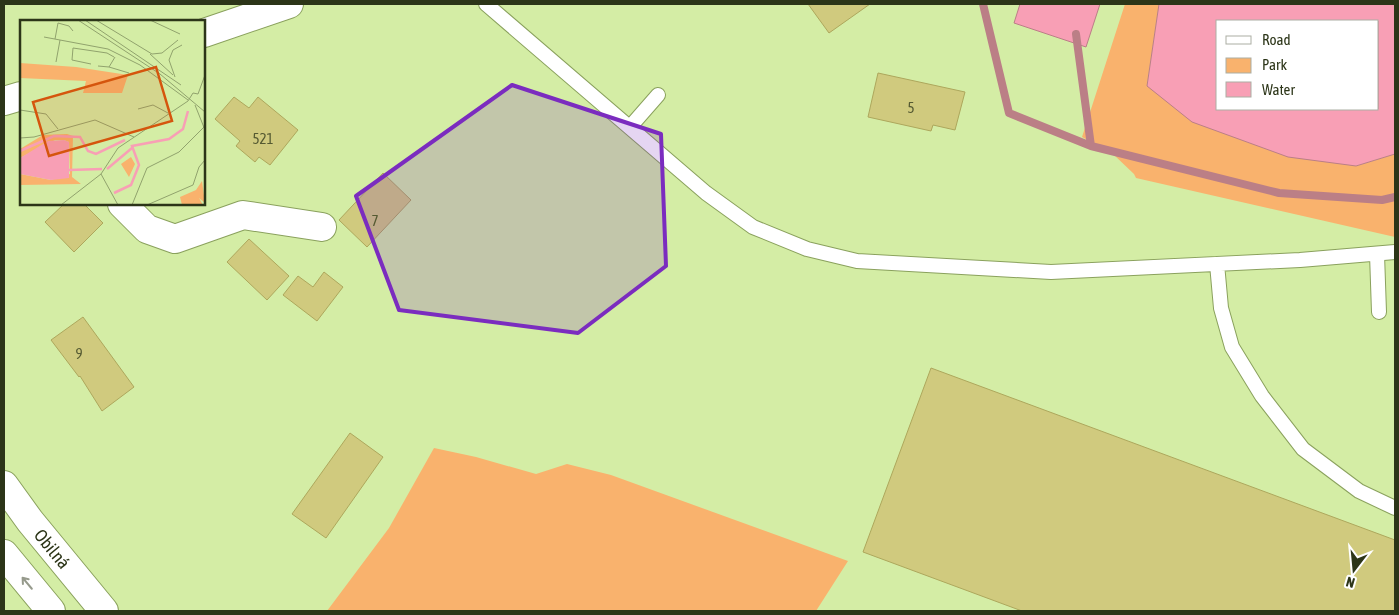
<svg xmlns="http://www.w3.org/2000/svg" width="1399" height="615" font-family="'Asap Condensed',sans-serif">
  <rect width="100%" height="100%" fill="#d4eda5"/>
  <!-- green -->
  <path fill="#f9b26d" d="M1125,4h34l-12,82 209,80 39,-12v83l-259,-59 -2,-4 -21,-20 -31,-17z
    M434,448l42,9 60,17 31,-10 44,11 237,86 -32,50h-489l62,-83z"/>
  <!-- water -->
  <path fill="#f89fb5" stroke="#bb7f86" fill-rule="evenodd" d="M1020,4h80l-14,43 -72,-24z
    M1159,4h236v150l-39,12 -68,-9 -96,-35 -45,-36zM1218,21h160v88h-160z"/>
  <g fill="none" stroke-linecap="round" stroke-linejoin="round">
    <!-- stream -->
    <path stroke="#bb7f86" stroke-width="8" d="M983,4l26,109 82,33 188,47 103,7 13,-3
      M1076,34l15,112"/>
  </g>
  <!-- building -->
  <path fill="#d0ca7e" stroke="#ada75c" d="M808,4h62l-41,29z
    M878,73l87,19 -10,38 -22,-5 -2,6 -63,-14z
    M234,97l15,11 9,-11 40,33 -28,35 -11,-8 -4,5 -19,-16 4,-5 -25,-22z
    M383,173l28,27 -44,47 -28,-27z
    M64,204h20l19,19 -29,29 -29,-30z
    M249,239l40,37 -22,24 -40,-38z
    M324,272l19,15 -26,34 -34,-26 15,-19 15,11z
    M83,317l51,70 -32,24 -22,-35 -1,1 -28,-37z
    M931,368l464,172v71h-373l-159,-59z
    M350,433l33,24 -57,81 -34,-24z"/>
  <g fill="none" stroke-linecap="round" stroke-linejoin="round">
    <defs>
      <path id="lane" d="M486,4l220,189 47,34 54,22 50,12 194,11 249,-12 95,-8
        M630,127l28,-32
        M1377,254l2,58
        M1217,264l4,44 11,39 30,49 41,53 56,42 36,17"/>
      <g id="street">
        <path d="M122,204l25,25 28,10 68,-24 79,12"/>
        <path id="s1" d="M4,485l26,36 74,90"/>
      </g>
      <path id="secondary" d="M204,33l85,-29
        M4,101l17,-5"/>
      <path id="highway" d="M4,554l47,57"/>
    </defs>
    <!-- lane casing -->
    <use href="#lane" stroke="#8aa15d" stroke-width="16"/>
    <!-- street casing -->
    <use href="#street" stroke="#8aa15d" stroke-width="30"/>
    <!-- secondary casing -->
    <use href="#secondary" stroke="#8aa15d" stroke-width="30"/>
    <!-- highway casing -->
    <use href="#highway" stroke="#8aa15d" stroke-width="30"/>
    <!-- lane -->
    <use href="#lane" stroke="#fff" stroke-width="14"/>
    <!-- street -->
    <use href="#street" stroke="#fff" stroke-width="28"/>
    <!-- secondary -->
    <use href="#secondary" stroke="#fff" stroke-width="28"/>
    <!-- highway -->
    <use href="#highway" stroke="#fff" stroke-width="28"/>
  </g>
  <!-- one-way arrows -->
  <defs><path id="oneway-shaft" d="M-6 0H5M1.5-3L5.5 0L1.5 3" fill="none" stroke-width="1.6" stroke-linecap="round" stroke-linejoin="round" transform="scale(1.25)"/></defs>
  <use stroke="#969a8c" href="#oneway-shaft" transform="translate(27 583) rotate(-130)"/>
  <!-- marked area -->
  <path fill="#7b2cbf" fill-opacity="0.2" stroke="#7b2cbf" stroke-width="4" stroke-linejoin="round" d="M512,85l149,49 5,132 -88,67 -179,-23 -43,-114z"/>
  <g text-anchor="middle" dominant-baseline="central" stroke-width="5" stroke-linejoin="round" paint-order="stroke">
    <!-- number labels -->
    <g font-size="15" fill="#555a32">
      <text x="911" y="107">5</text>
      <text x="263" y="138">521</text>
      <text x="375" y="220">7</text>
      <text x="79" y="353">9</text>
    </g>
    <!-- street labels -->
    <g font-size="18" fill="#2c3518" stroke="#fff">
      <text stroke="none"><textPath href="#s1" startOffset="80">Obilná</textPath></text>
    </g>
  </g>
  <!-- overview -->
  <g transform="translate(20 20)">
    <rect width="185" height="185" fill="#d4eda5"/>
    <path d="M0,43l56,4 52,8 -6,18h-39l3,-12 -66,-3zM47,114l6,2 -1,41 9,7 -61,1v-11l31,6 19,-6 -1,-32 -5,-2h-9l-35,18v-9l23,-14zM111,137l4,7 -6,13 -8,-13zM182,161l3,22 -6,-5 4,7h-21l-2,-8 16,-7z" fill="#f9b26d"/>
    <path d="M44,120l5,2v36l-18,2 -31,-6v-16l28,-17z" fill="#f89fb5"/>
    <path fill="none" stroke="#f89fb5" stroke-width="2.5" d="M0,131l34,-15 26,1 8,14 8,3 29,-14M87,149l25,-21M49,150l33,-1M94,173l17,-8 8,-20 -7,-19 37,-7 14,-10 5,-18"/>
    <path fill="none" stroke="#91a36d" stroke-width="1" d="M58,0l82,54 45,38M65,0l96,65M76,0l56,34 10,-1 16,-13M130,0l30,14M24,17l64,12 32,16 48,35M35,19l3,-16 11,3 4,5M130,34l23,21M36,42l4,-22M71,44l-19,-4 1,-12 34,5 7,4M78,46l11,1 6,-10M89,47l20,6M155,57l-6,-17 4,-10 9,-5M178,74l7,-19M175,85l10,25M118,89l15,-4 15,8M0,90l26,4 12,15M0,118l14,-1 61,-17 39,17M81,154l17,31M41,185l40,-31 17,-26 70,-47 5,-8 5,1M112,185l15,-37 32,-16 25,-25M127,185l46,-20 6,-18 6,-7"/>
    <path fill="#d5550d" fill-opacity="0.15" stroke="#d5550d" stroke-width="2.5" d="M136,47l16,54 -123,35 -16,-54z"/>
    <rect width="185" height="185" fill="none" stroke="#2c3518" stroke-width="2.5"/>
  </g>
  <!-- border -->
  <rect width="1399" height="615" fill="none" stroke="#2c3518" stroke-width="10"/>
  <!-- legend -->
  <rect x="1216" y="20" width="162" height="90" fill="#ffffff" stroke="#abaea3"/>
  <rect x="1226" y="36" width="25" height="8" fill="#ffffff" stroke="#abaea3"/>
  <text x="1262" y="45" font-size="15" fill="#2c3518">Road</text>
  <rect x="1226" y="58" width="25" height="15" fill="#f9b26d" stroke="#abaea3"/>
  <text x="1262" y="70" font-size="15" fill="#2c3518">Park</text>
  <rect x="1226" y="82" width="25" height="15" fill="#f89fb5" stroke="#abaea3"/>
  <text x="1262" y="95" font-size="15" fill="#2c3518">Water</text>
  <!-- north arrow -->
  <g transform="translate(1354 570) rotate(196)" stroke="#ffffff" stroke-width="4" paint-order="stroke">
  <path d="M0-4L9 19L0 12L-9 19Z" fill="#2c3518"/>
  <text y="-8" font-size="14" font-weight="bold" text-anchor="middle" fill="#2c3518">N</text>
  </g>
</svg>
